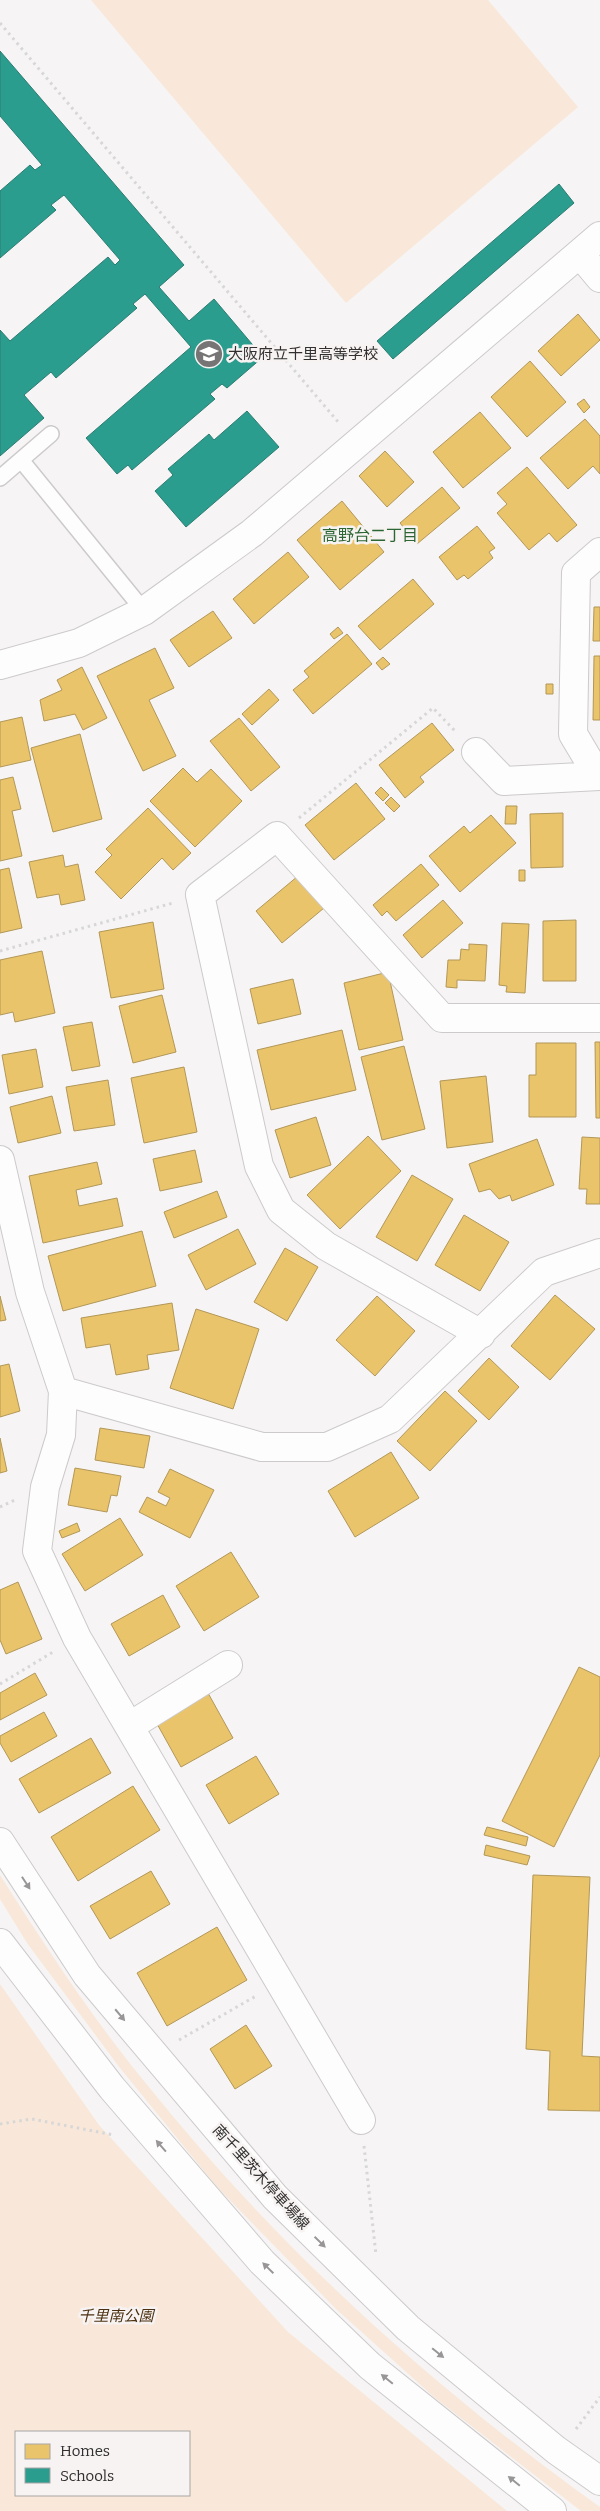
<svg xmlns="http://www.w3.org/2000/svg" width="600" height="2511" font-family="Bitter,'Noto Sans JP',serif">
  <rect width="100%" height="100%" fill="#f6f4f4"/>
  <!-- green -->
  <path fill="#f9e8d9" fill-rule="evenodd" d="M91,0h397l90,107 -232,196z
    M0,1875c45,71 91,141 144,206 130,163 286,305 456,426v4h-19l-147,-114 -98,-88 -119,-122 -97,-119 -93,-125 -27,-44z
    M0,1984l99,141 189,207 219,179h-507zM16,2432h173v63h-173z"/>
  <!-- homes -->
  <path fill="#e9c46a" stroke="#b29758" d="M578,314l22,26 -39,36 -23,-25z
    M530,361l36,41 -39,35 -36,-40z
    M584,399l6,8 -6,6 -7,-9z
    M480,412l31,36 -48,40 -30,-36z
    M585,419l15,17v38l-7,-8 -25,23 -28,-31z
    M385,451l29,31 -27,25 -28,-31z
    M527,467l50,58 -20,17 -8,-9 -20,17 -32,-37 10,-9 -10,-11z
    M442,487l18,21 -43,36 -17,-21z
    M342,501l42,51 -44,38 -43,-50z
    M477,526l18,22 -6,4 4,6 -25,21 -4,-4 -7,5 -18,-23z
    M288,552l21,25 -55,47 -21,-25z
    M413,579l21,25 -54,46 -22,-24z
    M594,607h6v34h-7z
    M213,611l19,27 -43,29 -19,-27z
    M338,627l5,6 -9,6 -4,-5z
    M347,634l25,30 -59,50 -20,-24 16,-13 -5,-6z
    M155,648l19,40 -25,12 27,56 -33,15 -46,-95z
    M594,656h6v64h-7z
    M383,657l7,7 -8,6 -6,-7z
    M82,667l25,51 -24,12 -8,-16 -31,7 -4,-21 22,-10 -5,-10z
    M546,684h7v10h-7z
    M269,689l10,11 -27,25 -10,-11z
    M22,717l9,43 -31,7v-45z
    M239,718l41,49 -29,24 -41,-50z
    M432,723l22,27 -34,27 4,5 -19,16 -26,-33z
    M80,734l22,85 -49,13 -22,-84z
    M183,768l14,14 14,-13 31,32 -47,46 -45,-46z
    M13,777l8,32 -9,2 10,45 -22,5v-81z
    M356,783l29,36 -51,41 -29,-35z
    M381,787l8,8 -6,6 -8,-8z
    M391,797l9,9 -6,6 -9,-9z
    M506,806h11l-1,18h-11z
    M148,808l43,45 -18,17 -11,-12 -41,41 -26,-27 17,-17 -6,-6z
    M563,813v54l-32,1 -1,-54z
    M491,815l25,28 -56,49 -31,-36 35,-30 6,7z
    M63,855l2,12 13,-3 7,36 -24,5 -2,-11 -22,4 -8,-36z
    M421,864l18,21 -43,36 -9,-10 -5,5 -9,-11z
    M9,868l13,60 -22,5v-63z
    M519,870h6v11h-6z
    M298,876l26,32 -42,35 -26,-32z
    M443,900l20,23 -41,35 -19,-23z
    M576,920v61h-33v-60z
    M153,922l11,67 -53,9 -12,-66z
    M502,923l27,1 -4,69 -19,-1 1,-6 -8,-1z
    M469,944l18,1 -2,36 -28,-1v8l-11,-1 2,-27h12l1,-11 8,1z
    M42,951l13,62 -40,9 -2,-10 -13,3v-55z
    M388,972l15,68 -44,10 -15,-67z
    M293,979l8,35 -43,10 -8,-35z
    M162,995l14,57 -43,11 -14,-57z
    M92,1022l8,44 -28,5 -9,-44z
    M342,1030l14,60 -85,20 -14,-60z
    M595,1042h5v76h-4z
    M536,1043h40v74h-47v-42h7z
    M404,1046l21,83 -43,11 -21,-83z
    M36,1049l7,38 -34,7 -7,-39z
    M184,1067l13,65 -53,11 -13,-65z
    M486,1076l7,66 -46,6 -7,-67z
    M108,1080l7,45 -41,6 -8,-44z
    M52,1096l9,37 -43,10 -8,-36z
    M316,1117l15,48 -41,13 -15,-48z
    M368,1136l33,35 -61,58 -33,-34z
    M582,1137l18,1v66h-14l1,-15h-8z
    M537,1139l17,46 -42,16 -2,-6 -11,4 -9,-10 -11,3 -10,-28z
    M195,1150l7,32 -42,9 -7,-32z
    M97,1162l5,22 -26,6 3,16 38,-8 6,28 -80,17 -14,-67z
    M412,1175l41,24 -36,62 -41,-24z
    M217,1191l10,26 -53,21 -10,-26z
    M464,1215l45,27 -29,49 -45,-26z
    M238,1229l18,35 -50,26 -18,-35z
    M142,1231l14,55 -93,25 -15,-55z
    M285,1248l33,19 -31,54 -33,-19z
    M555,1295l40,34 -45,51 -39,-34z
    M0,1296l6,24 -6,1z
    M377,1296l38,35 -40,45 -39,-36z
    M172,1303l7,47 -32,5 2,14 -33,6 -6,-31 -24,4 -5,-30z
    M196,1309l63,20 -26,80 -63,-21z
    M489,1358l30,29 -30,33 -31,-29z
    M9,1364l11,47 -20,6v-51z
    M445,1391l32,30 -47,50 -33,-30z
    M100,1428l50,8 -6,32 -49,-8z
    M0,1438l7,33 -7,2z
    M391,1452l28,46 -64,39 -27,-46z
    M75,1468l46,8 -4,20 -6,-1 -4,17 -39,-7z
    M170,1469l44,21 -24,48 -51,-26 8,-15 19,9 4,-8 -12,-6z
    M120,1518l23,37 -58,36 -23,-37z
    M77,1523l3,8 -18,7 -3,-7z
    M231,1552l28,45 -55,34 -28,-45z
    M18,1582l24,57 -36,15 -6,-14v-50z
    M163,1595l17,32 -51,29 -18,-32z
    M579,1667l21,10v78l-46,92 -52,-26z
    M35,1673l12,22 -47,25v-27z
    M208,1693l25,45 -52,29 -25,-45z
    M44,1712l13,24 -46,26 -11,-19v-7z
    M91,1738l20,35 -72,40 -20,-34z
    M256,1756l23,38 -50,30 -23,-39z
    M133,1786l27,44 -82,51 -27,-44z
    M487,1827l41,10 -2,9 -42,-11z
    M486,1845l44,11 -3,9 -43,-10z
    M151,1871l19,33 -60,35 -20,-33z
    M533,1875l57,2 -8,179 18,1v54l-52,-1 2,-59 -24,-2z
    M217,1927l30,53 -80,46 -30,-53z
    M246,2025l26,41 -37,23 -25,-40z"/>
  <!-- schools -->
  <path fill="#2a9d8f" stroke="#2c7c72" d="M0,51l184,214 -25,22 30,34 25,-22 49,58 -36,31 -5,-4 -12,10 5,5 -83,71 -4,-5 -11,9 -31,-36 105,-91 -46,-53 -12,10 4,4 -81,70 -5,-6 -27,23 20,23 -44,38v-126l10,11 98,-84 7,8 5,-5 -56,-65 -13,10 5,5 -56,48v-67l30,-26 5,5 7,-5 -42,-49z
    M559,184l15,19 -181,156 -16,-18z
    M247,411l32,36 -93,80 -31,-36 18,-16 -5,-6 41,-35 5,6z"/>
  <g fill="none" stroke-linecap="round" stroke-linejoin="round">
    <defs>
      <path id="service" d="M21,460l123,151
        M0,478l51,-44"/>
      <path id="minor" d="M580,254l20,24
        M476,752l28,29 96,-5
        M598,776l-25,-42 3,-161 24,-21
        M0,1160l30,132 33,99 199,56h65l63,-28 154,-147 56,-19
        M481,1334l-155,-88 -45,-36 -22,-44 -59,-271 77,-59 165,182h158
        M63,1391l-2,44 -16,52 -8,64 40,87 284,482
        M130,1726l98,-61"/>
      <path id="tertiary" d="M0,665l79,-22 65,-32 108,-78 348,-297"/>
      <path id="secondary" d="M0,1842l87,133 188,222 133,131 148,122 44,31
        M0,1943l112,145 150,174 108,104 182,145"/>
    </defs>
    <!-- service casing -->
    <use href="#service" stroke="#cccaca" stroke-width="18"/>
    <!-- minor casing -->
    <use href="#minor" stroke="#cccaca" stroke-width="30"/>
    <!-- tertiary casing -->
    <use href="#tertiary" stroke="#cccaca" stroke-width="30"/>
    <!-- secondary casing -->
    <use href="#secondary" stroke="#cccaca" stroke-width="30"/>
    <!-- path -->
    <path stroke="#d7d7d7" stroke-width="3" stroke-dasharray="2.5 4" stroke-linecap="butt" d="M0,23l339,400
      M299,818l134,-110 23,24
      M0,951l173,-48
      M0,1507l15,-7
      M0,1684l53,-32
      M179,2040l77,-44
      M0,2124l32,-5 82,16
      M364,2146l12,109
      M576,2429l24,-32"/>
    <!-- service -->
    <use href="#service" stroke="#fefdfd" stroke-width="15"/>
    <!-- minor -->
    <use href="#minor" stroke="#fefdfd" stroke-width="28"/>
    <!-- tertiary -->
    <use href="#tertiary" stroke="#fefdfd" stroke-width="28"/>
    <!-- secondary -->
    <use href="#secondary" stroke="#fefdfd" stroke-width="28"/>
  </g>
  <!-- one-way arrows -->
  <defs><path id="oneway-solid" d="M-6-.8H1V-3.2L6.5 0L1 3.2V.8H-6Z" transform="scale(1.25)"/></defs>
  <g fill="#989696">
    <use href="#oneway-solid" transform="translate(26 1883) rotate(57)"/>
    <use href="#oneway-solid" transform="translate(120 2015) rotate(50)"/>
    <use href="#oneway-solid" transform="translate(161 2146) rotate(-131)"/>
    <use href="#oneway-solid" transform="translate(320 2242) rotate(44)"/>
    <use href="#oneway-solid" transform="translate(268 2268) rotate(-136)"/>
    <use href="#oneway-solid" transform="translate(438 2353) rotate(39)"/>
    <use href="#oneway-solid" transform="translate(387 2379) rotate(-141)"/>
    <use href="#oneway-solid" transform="translate(514 2481) rotate(-141)"/>
  </g>
  <!-- icons -->
  <defs>
    <symbol id="school-disc" viewBox="-11 -11 22 22"><circle r="9.5" fill="#767474" stroke="#f7f3f3"/><path d="M0-5L7-2L0 1L-7-2ZM-4 1L0 2.5L4 1V4Q0 6-4 4Z" fill="#fff"/></symbol>
  </defs>
  <g fill-rule="evenodd">
    <use href="#school-disc" x="193" y="338" width="32" height="32"/>
  </g>
  <g text-anchor="middle" dominant-baseline="central" stroke-width="5" stroke-linejoin="round" paint-order="stroke">
    <!-- poi labels -->
    <g font-size="15" fill="#312f2f" stroke="#f7f3f3" text-anchor="start">
      <text x="228" y="354">大阪府立千里高等学校</text>
    </g>
    <!-- street labels -->
    <g font-size="15" fill="#312f2f" stroke="#f7f3f3">
      <text transform="translate(261 2177) rotate(48)">南千里茨木停車場線</text>
    </g>
    <!-- park labels -->
    <g font-size="15" font-style="italic" fill="#4c300f" stroke="#f7f3f3">
      <text x="116" y="2316">千里南公園</text>
    </g>
    <!-- neighbourhood labels -->
    <g font-size="16" fill="#2c6634" stroke="#f7f3f3">
      <text x="370" y="535">高野台二丁目</text>
    </g>
  </g>
  <!-- legend -->
  <rect x="15" y="2431" width="175" height="65" fill="#f7f3f3" stroke="#a8a5a5"/>
  <rect x="25" y="2444" width="25" height="15" fill="#e9c46a" stroke="#a8a5a5"/>
  <text x="60" y="2456" font-size="15" fill="#312f2f">Homes</text>
  <rect x="25" y="2468" width="25" height="15" fill="#2a9d8f" stroke="#a8a5a5"/>
  <text x="60" y="2481" font-size="15" fill="#312f2f">Schools</text>
</svg>
